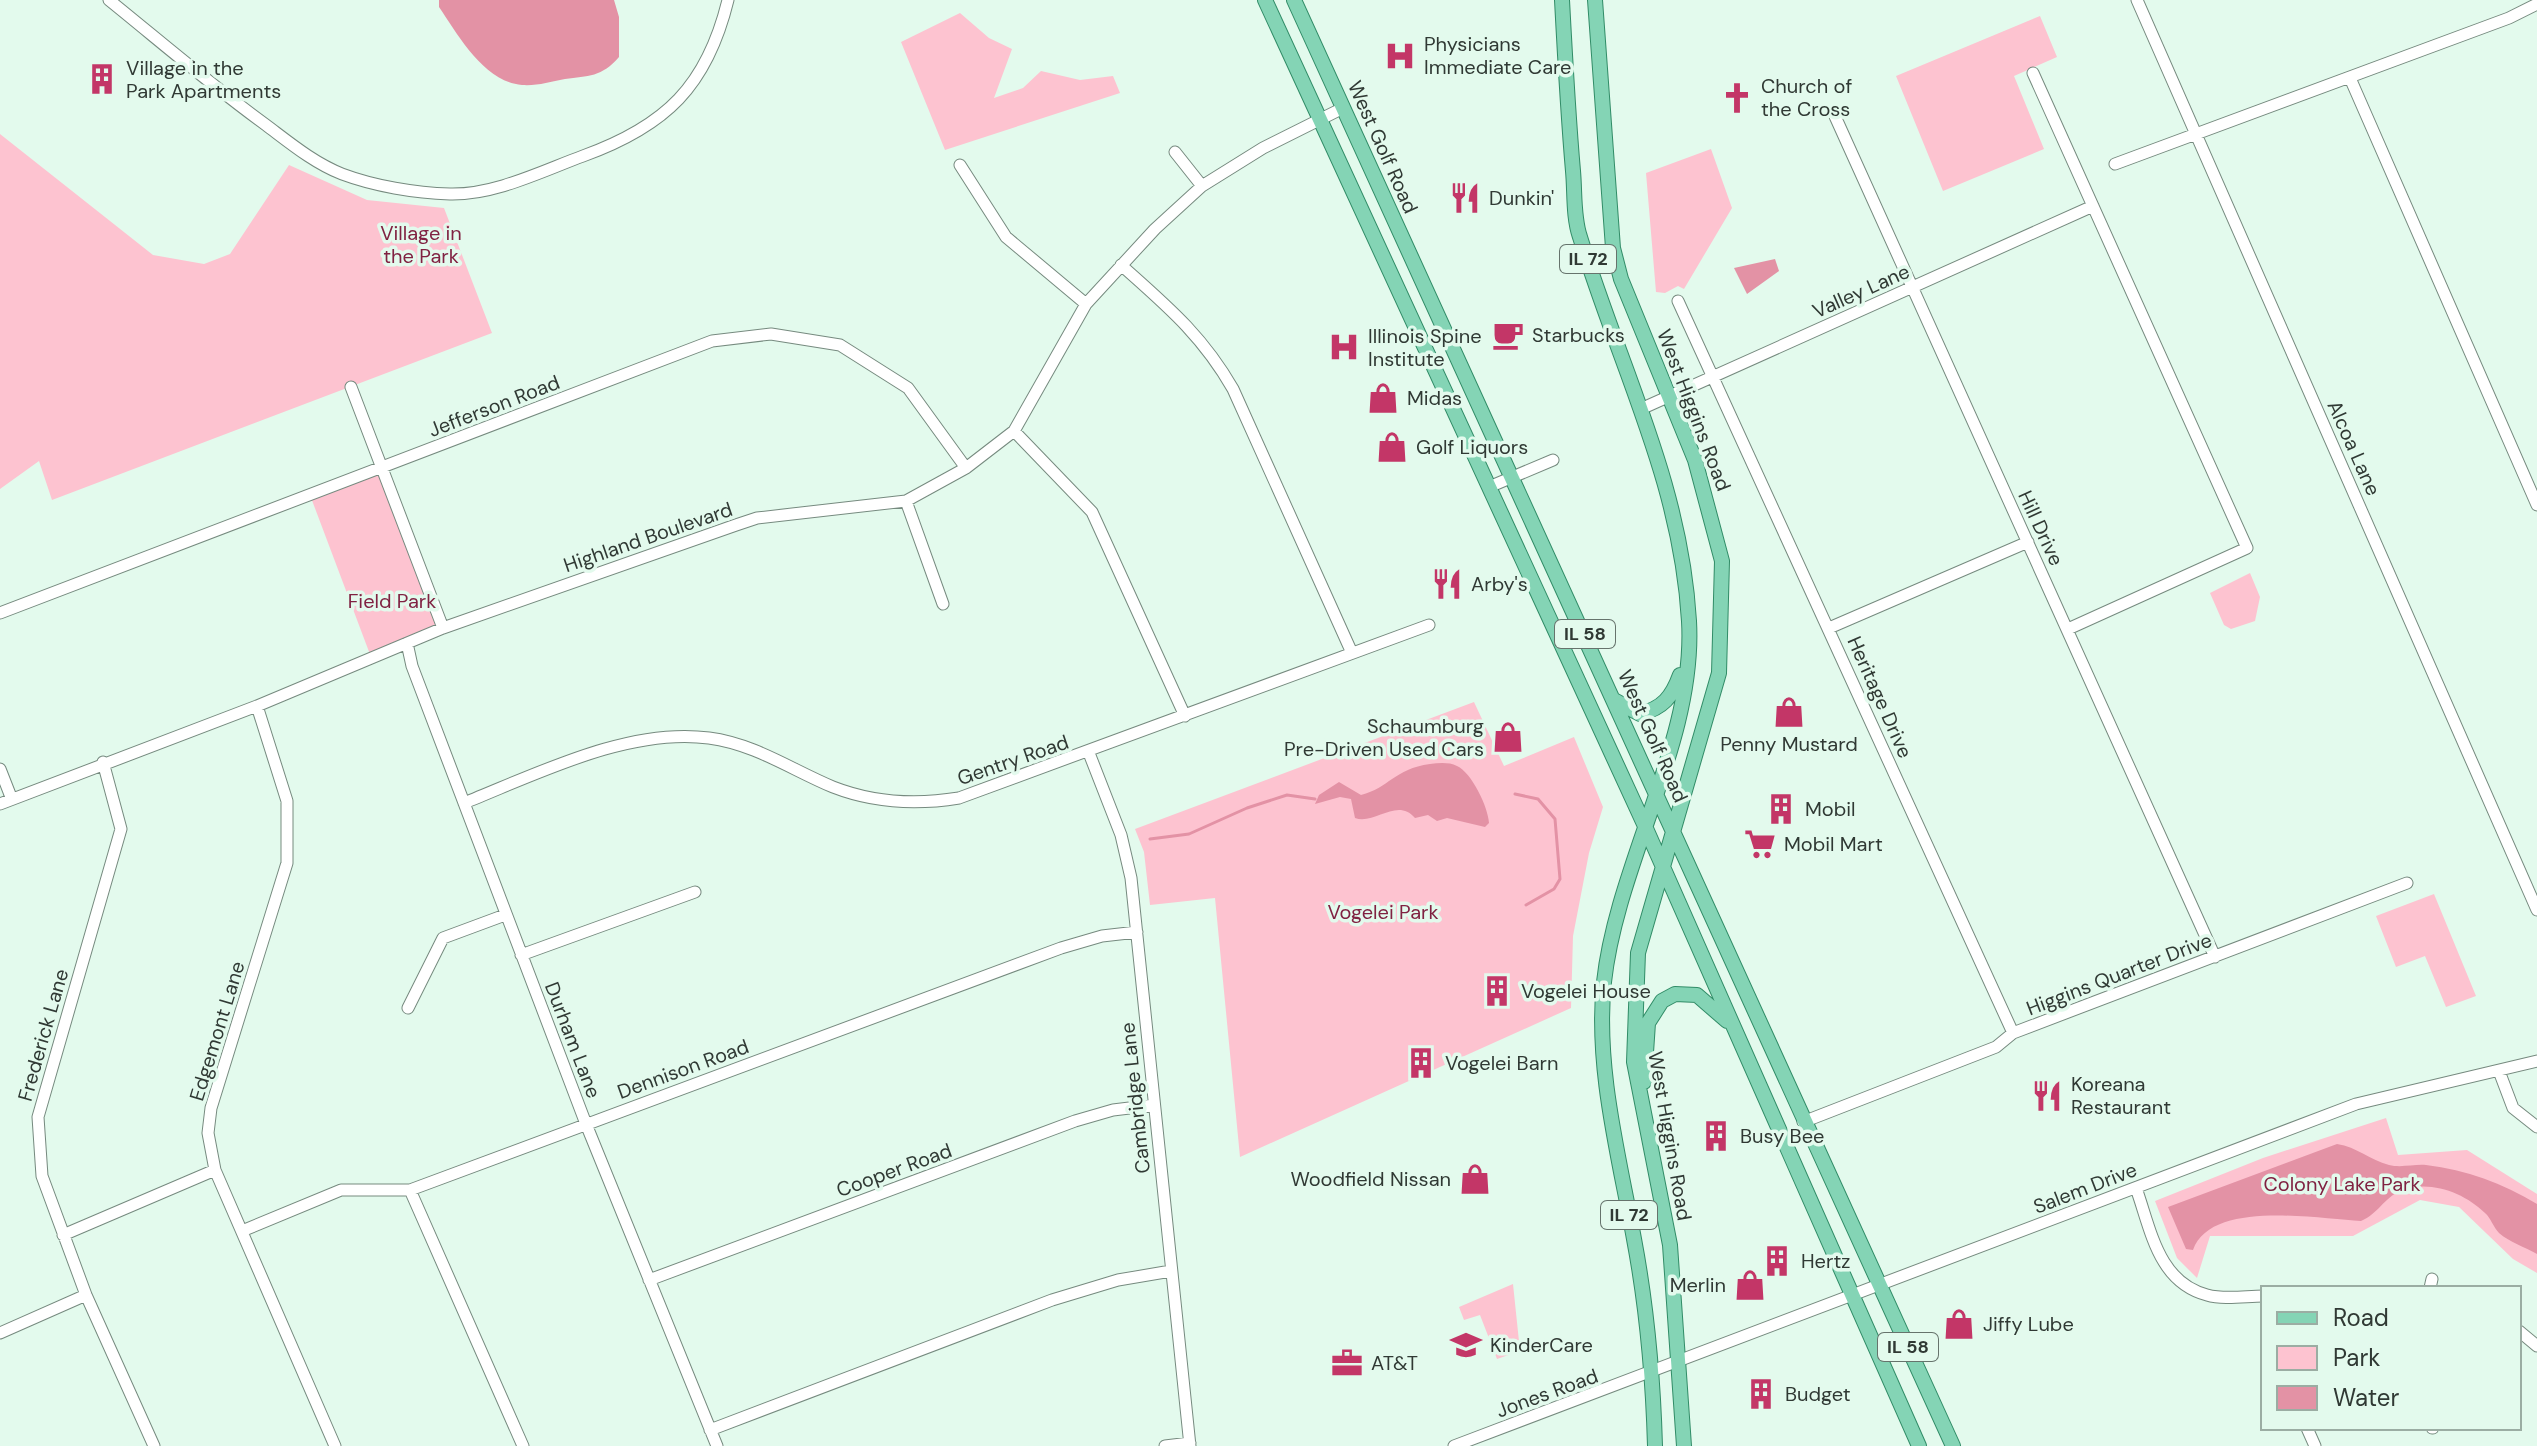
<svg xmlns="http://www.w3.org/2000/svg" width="2537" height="1446" font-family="'DM Sans',sans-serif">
  <rect width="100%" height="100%" fill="#e3faed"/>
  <!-- green -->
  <path fill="#fdc3d0" d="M960,13l29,25 23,11 -18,49 29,-10 18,-17 39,9 33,-4 7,17 -175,57 -44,-108z
    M2040,16l17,41 -43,19 30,73 -101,42 -47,-115z
    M0,134l153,121 51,9 26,-10 59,-89 78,35 77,8 48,125 -440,167 -13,-39 -39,28z
    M1711,149l21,59 -48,81 -6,-3 -13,7 -9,-1 -10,-119z
    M381,468l62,160 -72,29 -61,-162z
    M2250,573l10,24 -5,24 -24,8 -7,-4 -14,-32z
    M1474,702l30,64 70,-29 29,70 -14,46 -16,83 -2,72 -331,149 -25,-259 -65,7 -6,-53 -9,-23z
    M2434,894l42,102 -30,11 -21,-51 -29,11 -20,-51z
    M2386,1118l12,37 69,-5 70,44v79l-24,-14 -54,-52 -39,-7 -67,36h-143l-13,42 -20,-20 -22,-57 108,-43z
    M1513,1284l7,67 -23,8 -17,-44 -16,5 -5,-13z"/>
  <!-- water -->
  <path fill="#e392a5" d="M439,0h175l5,17v40c-17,20 -31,19 -54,22 -15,3 -28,7 -43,6 -38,-3 -64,-50 -83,-78z
    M1775,259l4,12 -32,23 -13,-26z
    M1430,764c9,-1 19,-2 27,2 15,7 31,41 32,57l-4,4 -38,-9 -10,3 -9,-6 -13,3c-18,-21 -40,7 -60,0l-4,-19 -11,-2 -25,7 4,-9 20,-13 22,13c28,-7 33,-26 69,-31z
    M2337,1144c20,3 33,16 52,21 12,3 25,-1 37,0 41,5 76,18 111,39v50c-12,-7 -28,-12 -38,-21 -6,-6 -8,-15 -14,-20 -21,-21 -57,-34 -85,-22 -16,7 -22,23 -39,30 -43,-2 -150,-22 -168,29l-7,-1 -18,-42z"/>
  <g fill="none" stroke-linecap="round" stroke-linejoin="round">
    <!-- stream -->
    <path stroke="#e392a5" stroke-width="3" d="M1515,794l23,5 17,20 5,60 -6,10 -28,16
      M1150,839l39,-5 58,-26 40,-13 28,4"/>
    <defs>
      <path id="minor" d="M109,0c52,42 103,86 157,125 24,18 48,38 76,49 32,12 73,19 108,20 45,1 92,-23 133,-38 83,-30 124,-70 145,-156
        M2137,0l400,910
        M2033,73l214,475 -179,81
        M2350,78l187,427
        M1834,114l381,843
        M1175,152l27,34
        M2115,164l394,-146 28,-14
        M960,165l46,72 80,67
        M1121,265c46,41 81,70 112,124l119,264
        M1678,301l335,732
        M351,387l92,241
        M1643,408l450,-202
        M1014,431l78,81 93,204
        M1489,487l64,-27
        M906,501l37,103
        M0,613l712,-272 59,-7 69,11 68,43 58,80
        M1829,628l199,-86
        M407,643l5,23 174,458 131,322
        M257,706l30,95v62l-76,245 -3,25 7,37 120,276
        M1089,753l32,82 10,43 59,568
        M103,762l18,67 -83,288 4,59 44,119 68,151
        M0,769l11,28
        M464,803c73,-29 165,-76 245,-65 46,6 83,32 124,49 41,16 83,18 126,11l470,-173
        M0,804l257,-98 186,-78 293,-103 21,-7 149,-17 60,-33 48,-37 72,-127 69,-75 47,-43 61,-38 80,-40
        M521,955l174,-63
        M408,1008l35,-70 62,-23
        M2499,1071l14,37 24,19
        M1803,1122l193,-75 17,-14 394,-150
        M2136,1188c15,42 22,94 71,107 17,5 39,1 56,1
        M410,1190l113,256
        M242,1231l99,-41h69l651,-242 41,-12 35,-4
        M63,1235l152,-65
        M649,1280l426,-159 38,-11 41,-5
        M2430,1288l2,-9
        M2519,1331l18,15
        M0,1333l86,-38
        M2307,1428l8,18
        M2432,1428h1
        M710,1430l342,-130 66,-20 53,-9
        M1165,1446l25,-3
        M1454,1446l902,-342 181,-43"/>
      <path id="major" d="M1265,0l379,824 275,622
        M1294,0l659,1446
        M1562,0c3,57 6,114 11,171 2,21 0,46 7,66 40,131 101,245 109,384 7,119 -72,242 -85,361 -9,85 15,174 30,257 13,69 19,137 21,207
        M1595,0l18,248 8,31 74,181 27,101 -3,112 -81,280 -4,109 36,183 14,201
        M1614,700l26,14c23,-6 32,-17 40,-39
        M1644,1082l4,-59 14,-22 13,-7 22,1 30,26"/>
    </defs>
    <!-- minor casing -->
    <use href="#minor" stroke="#768a7f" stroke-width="13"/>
    <!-- major casing -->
    <use href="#major" stroke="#318c67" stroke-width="16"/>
    <!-- minor -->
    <use href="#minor" stroke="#fff" stroke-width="11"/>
    <!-- major -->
    <use href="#major" stroke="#84d4b5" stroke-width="14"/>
  </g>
  <!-- icons -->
  <defs>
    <symbol id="hospital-bare" viewBox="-9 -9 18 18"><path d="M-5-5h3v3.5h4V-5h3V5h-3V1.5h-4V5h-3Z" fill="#c33667" stroke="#e3faed" stroke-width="2.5" paint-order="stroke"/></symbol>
    <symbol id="building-bare" viewBox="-9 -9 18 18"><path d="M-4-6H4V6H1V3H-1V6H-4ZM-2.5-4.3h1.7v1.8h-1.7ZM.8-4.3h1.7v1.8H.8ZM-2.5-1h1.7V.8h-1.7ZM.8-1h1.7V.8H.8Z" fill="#c33667" stroke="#e3faed" stroke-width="2.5" paint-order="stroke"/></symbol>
    <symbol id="church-bare" viewBox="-9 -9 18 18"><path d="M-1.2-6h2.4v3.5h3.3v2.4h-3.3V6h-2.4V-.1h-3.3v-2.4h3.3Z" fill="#c33667" stroke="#e3faed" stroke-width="2.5" paint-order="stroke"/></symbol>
    <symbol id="restaurant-bare" viewBox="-9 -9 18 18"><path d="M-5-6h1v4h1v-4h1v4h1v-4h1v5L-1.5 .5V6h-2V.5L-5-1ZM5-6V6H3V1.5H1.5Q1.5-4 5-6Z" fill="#c33667" stroke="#e3faed" stroke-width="2.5" paint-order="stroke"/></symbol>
    <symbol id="cafe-bare" viewBox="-9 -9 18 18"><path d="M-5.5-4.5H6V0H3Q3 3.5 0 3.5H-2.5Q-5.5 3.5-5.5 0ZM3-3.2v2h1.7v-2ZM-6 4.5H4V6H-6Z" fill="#c33667" stroke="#e3faed" stroke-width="2.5" paint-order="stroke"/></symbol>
    <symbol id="shop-bare" viewBox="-9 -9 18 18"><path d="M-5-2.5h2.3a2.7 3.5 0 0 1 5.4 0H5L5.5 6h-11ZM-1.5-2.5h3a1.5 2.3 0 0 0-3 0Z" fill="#c33667" stroke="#e3faed" stroke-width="2.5" paint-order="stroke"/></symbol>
    <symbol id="supermarket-bare" viewBox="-9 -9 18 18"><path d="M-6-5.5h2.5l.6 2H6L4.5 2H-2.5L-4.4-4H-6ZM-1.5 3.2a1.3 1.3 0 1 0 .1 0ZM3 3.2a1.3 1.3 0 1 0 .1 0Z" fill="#c33667" stroke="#e3faed" stroke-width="2.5" paint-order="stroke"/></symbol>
    <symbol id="school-bare" viewBox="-9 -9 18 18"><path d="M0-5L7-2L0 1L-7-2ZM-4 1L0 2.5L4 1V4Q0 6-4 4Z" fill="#c33667" stroke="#e3faed" stroke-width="2.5" paint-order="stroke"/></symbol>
    <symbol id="office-bare" viewBox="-9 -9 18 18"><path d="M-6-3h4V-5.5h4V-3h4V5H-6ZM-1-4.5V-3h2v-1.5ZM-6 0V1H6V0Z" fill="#c33667" stroke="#e3faed" stroke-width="2.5" paint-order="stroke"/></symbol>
  </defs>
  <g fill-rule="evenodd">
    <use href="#hospital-bare" x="1378" y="34" width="44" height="44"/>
    <use href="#building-bare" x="80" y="57" width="44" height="44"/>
    <use href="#church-bare" x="1715" y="76" width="44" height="44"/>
    <use href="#restaurant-bare" x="1443" y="176" width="44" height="44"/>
    <use href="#cafe-bare" x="1486" y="313" width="44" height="44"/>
    <use href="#hospital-bare" x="1322" y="325" width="44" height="44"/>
    <use href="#shop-bare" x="1361" y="376" width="44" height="44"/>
    <use href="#shop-bare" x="1370" y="425" width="44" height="44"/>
    <use href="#restaurant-bare" x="1425" y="562" width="44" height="44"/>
    <use href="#shop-bare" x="1767" y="690" width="44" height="44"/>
    <use href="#shop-bare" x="1486" y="715" width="44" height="44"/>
    <use href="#building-bare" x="1759" y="787" width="44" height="44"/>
    <use href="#supermarket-bare" x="1738" y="822" width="44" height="44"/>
    <use href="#building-bare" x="1475" y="969" width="44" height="44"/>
    <use href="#building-bare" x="1399" y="1041" width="44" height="44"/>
    <use href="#restaurant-bare" x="2025" y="1074" width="44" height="44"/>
    <use href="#building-bare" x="1694" y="1114" width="44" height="44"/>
    <use href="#shop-bare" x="1453" y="1157" width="44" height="44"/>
    <use href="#building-bare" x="1755" y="1239" width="44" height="44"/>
    <use href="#shop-bare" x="1728" y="1263" width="44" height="44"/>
    <use href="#shop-bare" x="1937" y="1302" width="44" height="44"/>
    <use href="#school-bare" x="1444" y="1323" width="44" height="44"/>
    <use href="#office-bare" x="1325" y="1341" width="44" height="44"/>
    <use href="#building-bare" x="1739" y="1372" width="44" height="44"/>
  </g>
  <g text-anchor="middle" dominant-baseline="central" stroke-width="7" stroke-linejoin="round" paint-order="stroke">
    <!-- shield labels -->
    <g fill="#e3faed" stroke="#66736c" stroke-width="2">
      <rect x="1560" y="245" width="56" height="28" rx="6"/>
      <rect x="1555" y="620" width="60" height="28" rx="6"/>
      <rect x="1601" y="1201" width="56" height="28" rx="6"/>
      <rect x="1878" y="1333" width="60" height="28" rx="6"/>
    </g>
    <g font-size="18" font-weight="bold" fill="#303934">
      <text x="1588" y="259">IL 72</text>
      <text x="1585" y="634">IL 58</text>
      <text x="1629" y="1215">IL 72</text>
      <text x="1908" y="1347">IL 58</text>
    </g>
    <!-- poi labels -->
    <g font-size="20" fill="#303934" stroke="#e3faed" text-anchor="start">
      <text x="1424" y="44">Physicians<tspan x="1424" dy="23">Immediate Care</tspan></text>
      <text x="126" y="68">Village in the<tspan x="126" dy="23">Park Apartments</tspan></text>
      <text x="1761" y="86">Church of<tspan x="1761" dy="23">the Cross</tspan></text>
      <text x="1489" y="198">Dunkin'</text>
      <text x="1532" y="335">Starbucks</text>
      <text x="1368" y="336">Illinois Spine<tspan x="1368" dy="23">Institute</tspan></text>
      <text x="1407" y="398">Midas</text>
      <text x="1416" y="447">Golf Liquors</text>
      <text x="1471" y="584">Arby's</text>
      <text x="1484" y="726" text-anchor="end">Schaumburg<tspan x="1484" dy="23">Pre-Driven Used Cars</tspan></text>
      <text x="1789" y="744" text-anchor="middle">Penny Mustard</text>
      <text x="1805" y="809">Mobil</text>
      <text x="1784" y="844">Mobil Mart</text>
      <text x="1521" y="991">Vogelei House</text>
      <text x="1445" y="1063">Vogelei Barn</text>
      <text x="2071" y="1084">Koreana<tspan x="2071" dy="23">Restaurant</tspan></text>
      <text x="1740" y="1136">Busy Bee</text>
      <text x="1451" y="1179" text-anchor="end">Woodfield Nissan</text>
      <text x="1801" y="1261">Hertz</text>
      <text x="1726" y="1285" text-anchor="end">Merlin</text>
      <text x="1983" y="1324">Jiffy Lube</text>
      <text x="1490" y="1345">KinderCare</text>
      <text x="1371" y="1363">AT&amp;T</text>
      <text x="1785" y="1394">Budget</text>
    </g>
    <!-- street labels -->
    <g font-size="20" fill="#303934" stroke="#e3faed">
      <text transform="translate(1383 147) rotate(66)">West Golf Road</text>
      <text transform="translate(1861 291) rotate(-24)">Valley Lane</text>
      <text transform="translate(494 406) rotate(-21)">Jefferson Road</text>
      <text transform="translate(1694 410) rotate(69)">West Higgins Road</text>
      <text transform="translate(2354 448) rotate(66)">Alcoa Lane</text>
      <text transform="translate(2041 528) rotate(65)">Hill Drive</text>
      <text transform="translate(648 537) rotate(-19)">Highland Boulevard</text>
      <text transform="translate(1880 697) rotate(66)">Heritage Drive</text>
      <text transform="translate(1653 736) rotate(66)">West Golf Road</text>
      <text transform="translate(1013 760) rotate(-19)">Gentry Road</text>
      <text transform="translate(2119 974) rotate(-21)">Higgins Quarter Drive</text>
      <text transform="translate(217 1031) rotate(-73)">Edgemont Lane</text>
      <text transform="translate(43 1035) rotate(-74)">Frederick Lane</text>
      <text transform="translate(573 1040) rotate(69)">Durham Lane</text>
      <text transform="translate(683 1069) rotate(-20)">Dennison Road</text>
      <text transform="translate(1135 1098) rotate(-96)">Cambridge Lane</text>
      <text transform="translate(1670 1136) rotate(80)">West Higgins Road</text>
      <text transform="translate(894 1170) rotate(-20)">Cooper Road</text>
      <text transform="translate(2085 1188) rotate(-21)">Salem Drive</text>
      <text transform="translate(1547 1393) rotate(-20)">Jones Road</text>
    </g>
    <!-- park labels -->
    <g font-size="20" fill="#802242" stroke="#e3faed">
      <text x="421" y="233">Village in<tspan x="421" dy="23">the Park</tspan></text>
      <text x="392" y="601">Field Park</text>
      <text x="1383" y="912">Vogelei Park</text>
      <text x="2342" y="1184">Colony Lake Park</text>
    </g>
  </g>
  <!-- legend -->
  <rect x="2261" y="1286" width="260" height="144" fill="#e3faed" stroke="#9bada3" stroke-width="2"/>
  <rect x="2277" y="1312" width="40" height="12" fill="#84d4b5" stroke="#9bada3" stroke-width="2"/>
  <text x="2333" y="1326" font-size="24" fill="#303934">Road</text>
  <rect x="2277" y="1346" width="40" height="24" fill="#fdc3d0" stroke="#9bada3" stroke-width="2"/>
  <text x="2333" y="1366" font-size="24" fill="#303934">Park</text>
  <rect x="2277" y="1386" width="40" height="24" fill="#e392a5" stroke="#9bada3" stroke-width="2"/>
  <text x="2333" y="1406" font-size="24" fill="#303934">Water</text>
</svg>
